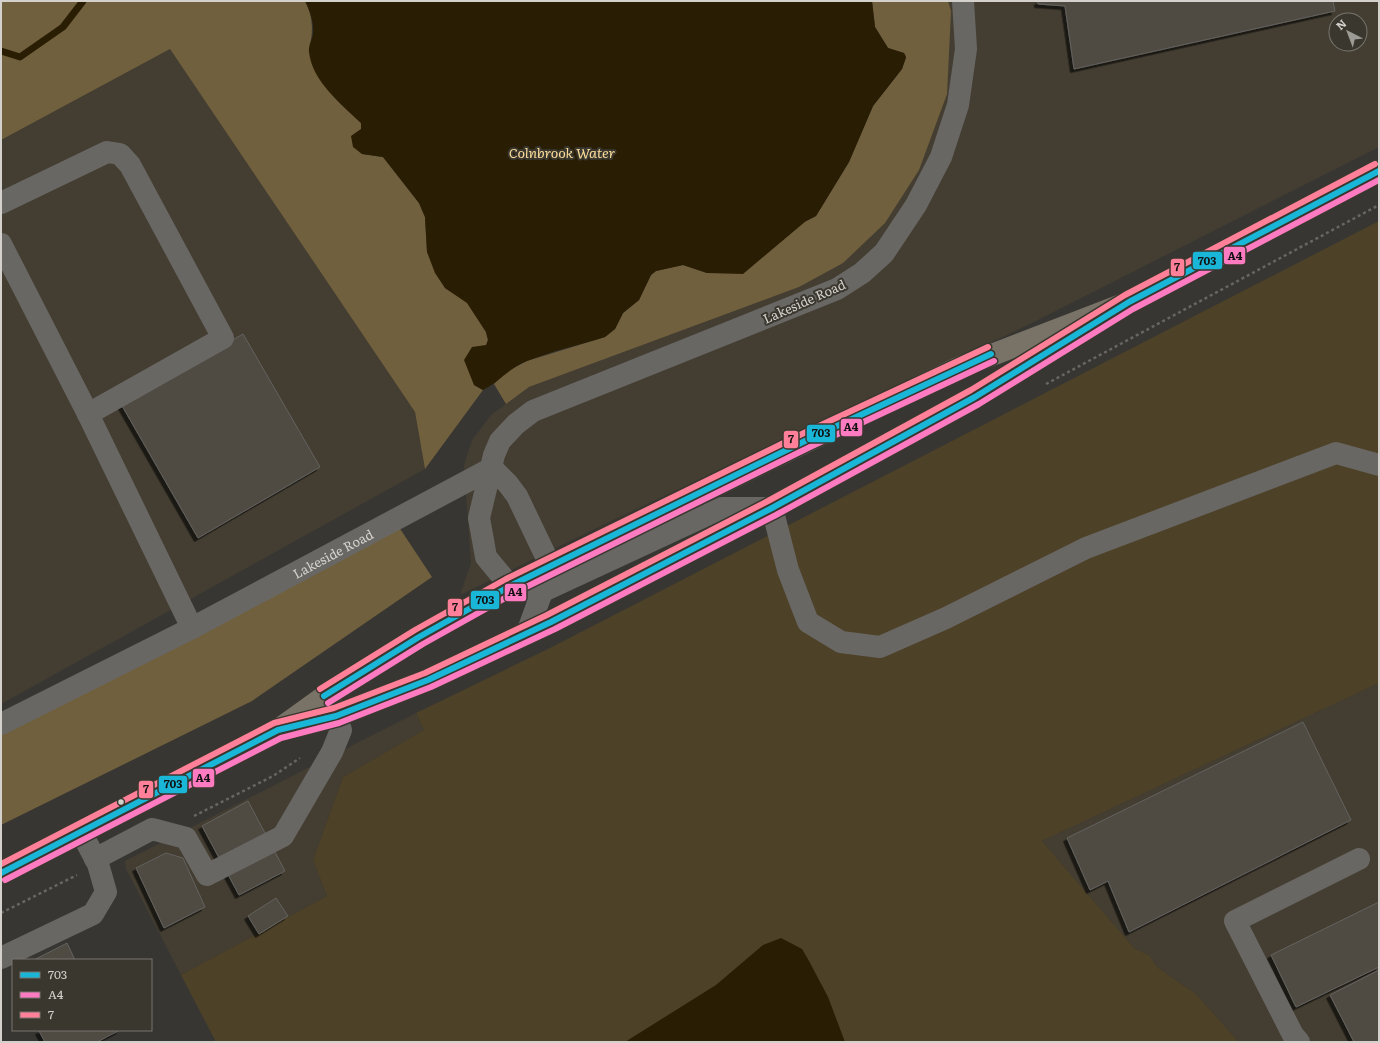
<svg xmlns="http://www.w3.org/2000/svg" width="1380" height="1043" font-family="Literata,serif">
  <defs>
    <filter id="shadow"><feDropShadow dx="-3.5" dy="3.5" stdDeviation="0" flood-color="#0009"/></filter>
  </defs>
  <rect width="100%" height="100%" fill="#373632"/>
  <!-- built -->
  <path fill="#443e32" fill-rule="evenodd" d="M948,1h431v146l-349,177 -421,198 -149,73 11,-32 -7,-98 8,-25 19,-25 38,-28 270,-100 152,-275zM1336,20h24v24h-24z
    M170,49l245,363 10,57 -424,235v-564z
    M1379,683v359h-140l-43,-48 -39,-27 -8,-12 -14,-6 -93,-108z
    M416,713l8,17 -81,47 -30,83 14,36 -146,79 -55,-106 -1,-8z"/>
  <!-- green -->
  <path fill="#4d4128" d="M1379,221v462l-337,158 93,108 14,6 8,12 39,27 43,48h-1023l-35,-67 146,-79 -14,-36 30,-83 81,-47 -8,-17 134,-65z"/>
  <!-- forest -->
  <path fill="#71603d" d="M1,1h304c9,17 8,32 4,50l25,46 27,26 1,31 21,3 36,46 6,14 2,35 18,36 22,14 19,30 2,8 -14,45 9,5 -58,79 -10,-57 -245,-363 -169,91z
    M872,1h76l3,10 -4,83 -28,76 -34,53 -42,40 -44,24 -270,100 -23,17 -12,-20 12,-12 21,-11 78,-24 10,-8 8,-16 16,-13 12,-25 5,-4 27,-6 24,8 109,-57 33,-54 24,-56 29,-37 4,-11 -2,-5 -16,-5 -13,-21z
    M391,515l41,62 -180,124 -251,124v-110z"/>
  <!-- water -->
  <path fill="#291d04" d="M305,1h567l3,26 13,21 16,5 2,4 -4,12 -29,37 -24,56 -33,54 -10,5 -63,53 -36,-1 -24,-8 -27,6 -5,4 -12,25 -16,13 -8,16 -10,8c-26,8 -53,14 -78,24 -18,7 -28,21 -44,29l-9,-5 -10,-25 8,-13 14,-2 2,-5 -2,-8 -19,-29 -22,-15 -10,-15 -8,-21 -2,-35 -6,-14 -36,-46 -21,-3 -9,-7 -2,-11 10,-7v-6c-20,-19 -49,-42 -52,-71 -1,-6 3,-12 4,-18 1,-12 -3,-23 -8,-33z
    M781,938l21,11 7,12 19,36 17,45h-220l91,-57 47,-40z"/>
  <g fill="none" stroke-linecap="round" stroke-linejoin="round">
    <!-- stream -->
    <path stroke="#291d04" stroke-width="7" d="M1,51l19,6 43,-30 20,-26"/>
  </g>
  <!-- building -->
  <path fill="#4f4b42" stroke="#63625f" filter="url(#shadow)" d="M1038,1h295l2,10 -261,58 -9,-63 -27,-2z
    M243,334l77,133 -122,71 -77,-134z
    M1303,722l48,98 -222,112 -21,-51 -18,9 -23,-52z
    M248,801l37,70 -46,24 -37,-69z
    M166,853l17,5 22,49 -41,21 -28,-60z
    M276,898l12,18 -29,18 -11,-18z
    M1379,902v65l-83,40 -25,-52z
    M67,943l8,17h-41z
    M1379,970v72h-25l-24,-47z
    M42,1030h78l-23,12h-52l-6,-11z"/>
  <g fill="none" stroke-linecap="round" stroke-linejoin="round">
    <!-- path -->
    <path stroke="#686663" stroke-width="2.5" stroke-dasharray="3 3" stroke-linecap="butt" d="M1046,384l333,-179
      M194,816l79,-40 27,-18
      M1,913l76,-38"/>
    <!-- minor -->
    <g stroke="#696764" stroke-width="22">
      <path d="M963,1l3,48 -8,56 -17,52 -25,48 -32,48 -22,20 -25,16 -304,122 -17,13 -16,17 -6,14 -15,63 7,39 24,29 31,6 181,-84h50l16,62 20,52 33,20 39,5 66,-29 140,-70 250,-95 43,12"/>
      <path d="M1,203l106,-51 13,2 10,11 93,173 -135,76"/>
      <path d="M1,244l87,170 104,214"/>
      <path d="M492,468l16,16 9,12 34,71 -24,66"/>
      <path id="s1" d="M1,724l191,-96 300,-160"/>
      <path d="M95,859l57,-30 34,9 21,37 76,-39 49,-84 9,-22 -13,-36"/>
      <path d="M1,958l92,-44 13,-22 -8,-28 -17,-32"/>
      <path d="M1299,1042l-6,-7 -58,-114 124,-62"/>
    </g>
    <!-- highway -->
    <path stroke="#797367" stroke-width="22" d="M287,728l49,-12 92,-36 123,-58 221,-114 203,-111 154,-95 250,-131
      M1,873l277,-143 50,-36 91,-57 91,-51 448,-218 171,-66"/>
    <defs>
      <path id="bus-1" d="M324,696l95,-59 91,-51 297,-146 184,-86
        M1,873l277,-143 58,-14 92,-36 123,-58 221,-114 203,-111 154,-95 250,-131"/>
      <path id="bus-2" d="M328,703l95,-59 91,-51 296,-146 184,-86
        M5,880l276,-142 58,-15 92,-36 124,-58 221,-114 203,-111 154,-95 246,-129"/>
      <path id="bus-3" d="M320,689l95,-59 91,-51 298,-146 184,-86
        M1,864l273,-141 60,-15 91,-35 122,-58 221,-114 203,-111 154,-95 250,-131"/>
    </defs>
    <!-- bus-1 casing -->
    <use href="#bus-1" stroke="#3a372f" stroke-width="9"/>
    <!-- bus-2 casing -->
    <use href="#bus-2" stroke="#3a372f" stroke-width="9"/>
    <!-- bus-3 casing -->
    <use href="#bus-3" stroke="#3a372f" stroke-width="9"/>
    <!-- bus-1 -->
    <use href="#bus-1" stroke="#1ab6d8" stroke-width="6"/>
    <!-- bus-2 -->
    <use href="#bus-2" stroke="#fe7ac1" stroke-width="6"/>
    <!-- bus-3 -->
    <use href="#bus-3" stroke="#ff8098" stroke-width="6"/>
  </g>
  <!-- markers -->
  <circle fill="#d4d1cc" stroke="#3a372f" stroke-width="1.5" cx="121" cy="802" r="3.5"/>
  <g text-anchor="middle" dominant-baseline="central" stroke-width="4" stroke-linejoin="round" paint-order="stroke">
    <!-- street labels -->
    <g font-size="13" fill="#d4d1cc" stroke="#3a372f">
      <text transform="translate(804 301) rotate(-24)">Lakeside Road</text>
      <text stroke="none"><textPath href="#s1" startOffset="373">Lakeside Road</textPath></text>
    </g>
    <!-- water labels -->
    <g font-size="14" font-style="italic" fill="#fada98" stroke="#3a372f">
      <text x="562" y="152">Colnbrook Water</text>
    </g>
  </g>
  <g stroke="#3a372f" stroke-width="1.5">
    <rect x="1223" y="246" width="23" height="19" rx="4" fill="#fe7ac1"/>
    <rect x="1192" y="251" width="31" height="19" rx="4" fill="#1ab6d8"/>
    <rect x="1170" y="258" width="15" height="19" rx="4" fill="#ff8098"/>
    <rect x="840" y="418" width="23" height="19" rx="4" fill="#fe7ac1"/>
    <rect x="806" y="424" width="30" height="19" rx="4" fill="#1ab6d8"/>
    <rect x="783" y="430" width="16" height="19" rx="4" fill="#ff8098"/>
    <rect x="504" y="583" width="23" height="19" rx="4" fill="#fe7ac1"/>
    <rect x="470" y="590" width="30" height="20" rx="4" fill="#1ab6d8"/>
    <rect x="447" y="598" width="16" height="19" rx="4" fill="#ff8098"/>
    <rect x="192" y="768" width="23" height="20" rx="4" fill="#fe7ac1"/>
    <rect x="158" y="775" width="30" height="19" rx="4" fill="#1ab6d8"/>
    <rect x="138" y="780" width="16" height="19" rx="4" fill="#ff8098"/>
  </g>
  <g font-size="11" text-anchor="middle" font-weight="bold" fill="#111">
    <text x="1235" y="260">A4</text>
    <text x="1207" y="265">703</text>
    <text x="1177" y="271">7</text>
    <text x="851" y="431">A4</text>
    <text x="821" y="437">703</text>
    <text x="791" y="443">7</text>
    <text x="515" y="596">A4</text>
    <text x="485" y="604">703</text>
    <text x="455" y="611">7</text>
    <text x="203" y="782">A4</text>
    <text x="173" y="788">703</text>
    <text x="146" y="793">7</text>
  </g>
  <!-- border -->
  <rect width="1380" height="1043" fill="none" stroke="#d4d1cc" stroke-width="4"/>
  <!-- legend -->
  <rect x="12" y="959" width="140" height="72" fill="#3a372f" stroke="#78756e"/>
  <rect x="20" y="972" width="20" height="6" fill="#1ab6d8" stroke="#78756e"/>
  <text x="48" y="979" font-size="12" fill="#d4d1cc">703</text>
  <rect x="20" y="992" width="20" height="6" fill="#fe7ac1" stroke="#78756e"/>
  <text x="48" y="999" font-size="12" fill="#d4d1cc">A4</text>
  <rect x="20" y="1012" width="20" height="6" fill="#ff8098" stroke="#78756e"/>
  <text x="48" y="1019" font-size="12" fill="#d4d1cc">7</text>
  <!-- north arrow -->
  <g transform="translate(1348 32) rotate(318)"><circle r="19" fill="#3a372f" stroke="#78756e"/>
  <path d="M0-3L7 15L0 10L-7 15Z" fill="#9d9b96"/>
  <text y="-6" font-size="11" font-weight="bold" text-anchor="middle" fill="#d4d1cc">N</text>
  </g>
</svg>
